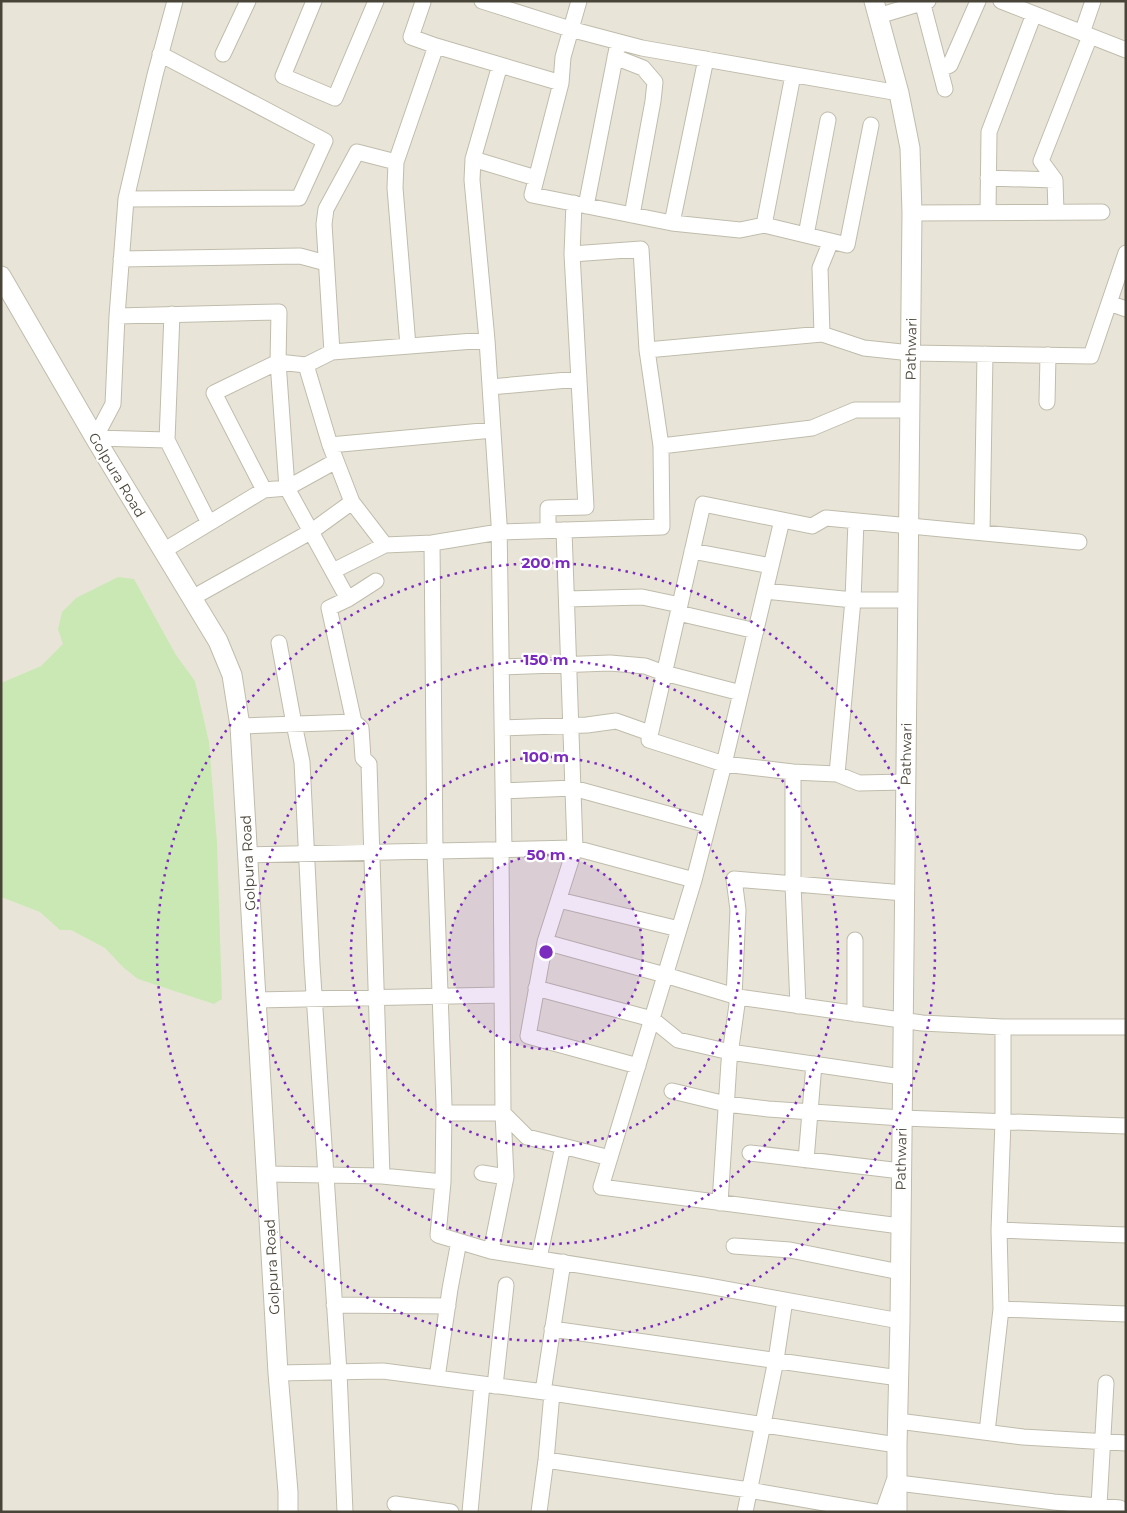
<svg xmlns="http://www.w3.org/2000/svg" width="1127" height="1513" font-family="Montserrat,sans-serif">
  <rect width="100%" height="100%" fill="#f5f3ea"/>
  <!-- residential -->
  <path fill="#e8e5d8" d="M1,1h1125v1511h-1125z"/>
  <!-- green -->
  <path fill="#cae8b4" d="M118,577l16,2 42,76 19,26 14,61 8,100 5,157 -8,5 -76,-25 -15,-12 -18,-19 -34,-18h-11l-20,-18 -39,-15v-214l40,-17 22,-22 -5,-15 4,-17 14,-14z"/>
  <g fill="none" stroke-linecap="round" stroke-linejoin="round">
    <defs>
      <path id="minor" d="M314,1l-31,75 52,22 41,-97
        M422,1l1,1 -12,35 25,9 125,37
        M482,1l88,28 72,19 257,45
        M579,1l-16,56 -2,26 -29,112 140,28 68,7 24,-5 83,20 24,-120
        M922,1l23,88
        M1001,1l125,49
        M878,16l50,-15
        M1082,33l11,-32
        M223,54l25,-53
        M615,57l28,11 12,14 -2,19 -21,114
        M500,65l-27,94 -1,21 15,160 12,183 5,328
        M940,69l10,-4 28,-64
        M473,159l63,19
        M988,178l67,2
        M126,199l173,-1 26,-57 -165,-87
        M586,206l31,-158
        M988,212l1,-80 45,-118
        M1056,212l-1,-32 -14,-19 49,-125
        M912,213l190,-1
        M672,223l34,-164
        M764,225l29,-150
        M806,235l22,-115
        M121,259l179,-3 26,7
        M1109,303l17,6
        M172,314l-5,126 42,83
        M117,316l162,-4 -1,50 9,126 61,111
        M822,334l-2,-66 11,-27
        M408,346l-13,-158 1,-26 40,-116
        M647,350l175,-16 42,14 47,5 180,3 35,-103
        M332,352l-8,-128 2,-15 31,-57 39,10
        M306,365l24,80 22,57 33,43 47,-2 67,-11 163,-5 -1,-81 -14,-96 -6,-101 -69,5
        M490,387l89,-8
        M1047,402l1,-47
        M167,440l-72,-2 18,-34 4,-88 9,-117 29,-124 20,-74
        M330,445l163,-15
        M661,446l151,-18 43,-18h55
        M264,490l-50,-97 64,-31 28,3 26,-13 155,-12
        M782,520l-58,244 -30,116 -93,307 299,39
        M856,521l-3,79 -16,174 22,9 46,-1
        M548,530v-22l38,-1 -14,-253 2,-51
        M564,530l11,318 -30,94 -17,94 110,30
        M982,533l3,-179
        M432,543l3,309 9,253 -1,77 -5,53 53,16 212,34 197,36
        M163,551l101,-61 23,-2 49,-27
        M692,551l79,15
        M333,571l52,-26
        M376,581l-28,18 -19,9 25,114 7,6 2,30 6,6 13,412
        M765,591l88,9h54
        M192,598l120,-67 40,-29
        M567,599l75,-2 38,8
        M678,613l78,18
        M279,643l15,81 8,38 10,202 27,408 6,140
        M501,667l109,-4 35,3 19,7 77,20
        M240,726l114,-4
        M502,728l85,-3 29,-4 34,12
        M793,772v112l5,122
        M837,774l-44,-2 -69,-8 -75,-24 54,-236 109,22 14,-8 253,24
        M503,791l70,-3 135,37
        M248,855l327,-7 119,32
        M559,900l120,29
        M855,940v74
        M545,942l120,33 73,22 184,26 81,4h123
        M536,988l116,31 26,21 52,12 172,25
        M734,997l4,-87 -4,-31 170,14
        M256,1000l246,-5
        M672,1091l54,13 42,5 134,9 224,8
        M444,1113h59l-2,-262
        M503,1113l24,24 83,21
        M503,1113l3,64
        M750,1153l151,18
        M806,1160l8,-96
        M482,1173l24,4 -15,74
        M267,1174l115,2 61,6
        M720,1203l9,-141 9,-65
        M999,1230l127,5
        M734,1246l56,4 110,22
        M539,1258l24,-112
        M334,1305l114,1
        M1001,1309l125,5
        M552,1329l347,49
        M278,1373l105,-2 169,22 345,52
        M437,1378l13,-89 9,-48
        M495,1386l11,-101
        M543,1392l20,-130
        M898,1421l125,16 103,6
        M987,1432l14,-123 -2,-79 4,-109v-94
        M546,1460l203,30 127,22
        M898,1483l156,19 66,6 -1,4
        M395,1504l56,8
        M1099,1505l7,-122
        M470,1512l12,-128
        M539,1512l7,-52 6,-67
        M745,1512l31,-152 9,-60
        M883,1512l11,-31"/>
      <path id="tertiary" d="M874,1l25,92 11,55 2,65 -12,1108 -3,124v67
        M1,276l94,162 123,203 14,34 8,51 38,647 10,119v20"/>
    </defs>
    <!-- minor casing -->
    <use href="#minor" stroke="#c0bcac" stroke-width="17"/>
    <!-- tertiary casing -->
    <use href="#tertiary" stroke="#c0bcac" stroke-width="21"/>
    <!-- minor -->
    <use href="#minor" stroke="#fff" stroke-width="15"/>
    <!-- tertiary -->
    <use href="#tertiary" stroke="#fff" stroke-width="19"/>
  </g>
  <!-- distance rings -->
  <circle cx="546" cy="952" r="97" fill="#7b2cbf" fill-opacity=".12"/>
  <g fill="none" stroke="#7b2cbf" stroke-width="2.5" stroke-dasharray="2.5 5">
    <circle cx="546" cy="952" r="97"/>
    <circle cx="546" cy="952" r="195"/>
    <circle cx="546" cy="952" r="292"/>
    <circle cx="546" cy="952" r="389"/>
  </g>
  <g text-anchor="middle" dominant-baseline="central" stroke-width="4.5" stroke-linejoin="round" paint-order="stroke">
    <!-- street labels -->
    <g font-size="14" fill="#494438" stroke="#fff">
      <text transform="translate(911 349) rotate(-89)">Pathwari</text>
      <text transform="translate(117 475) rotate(59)">Golpura Road</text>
      <text transform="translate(906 754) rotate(-89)">Pathwari</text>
      <text transform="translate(248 863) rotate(-93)">Golpura Road</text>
      <text transform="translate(901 1159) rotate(-89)">Pathwari</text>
      <text transform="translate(272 1267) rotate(-93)">Golpura Road</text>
    </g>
  </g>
  <circle cx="546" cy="952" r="8" fill="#7b2cbf" stroke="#fff" stroke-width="2.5"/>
  <g font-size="15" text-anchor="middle" font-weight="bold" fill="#7b2cbf" stroke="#fff" stroke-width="4.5" stroke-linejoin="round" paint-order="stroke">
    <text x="546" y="568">200 m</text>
    <text x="546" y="665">150 m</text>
    <text x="546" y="762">100 m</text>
    <text x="546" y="860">50 m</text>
  </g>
  <!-- border -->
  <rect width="1127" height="1513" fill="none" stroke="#494438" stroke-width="5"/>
</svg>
